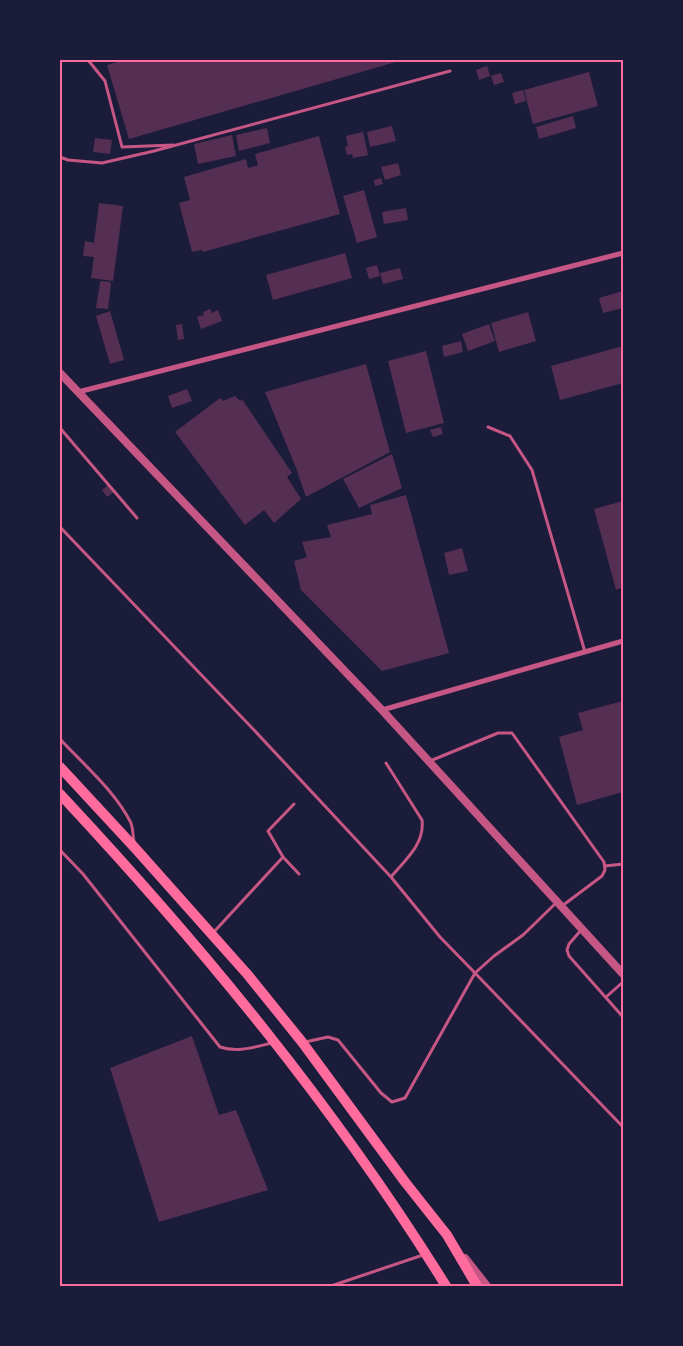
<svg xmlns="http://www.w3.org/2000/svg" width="683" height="1346" font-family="'Times New Roman',serif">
  <rect width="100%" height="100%" fill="#1b1b3a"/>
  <!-- building -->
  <path fill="#542f53" d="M124,60h275v1l-270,78 -22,-74z
    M487,66l3,10 -11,4 -3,-10z
    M589,72l9,34 -65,18 -9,-34z
    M501,73l3,9 -10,3 -3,-9z
    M523,90l3,11 -11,3 -3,-11z
    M573,116l3,12 -37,11 -3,-12z
    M392,126l4,15 -26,6 -3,-15z
    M267,128l3,15 -31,8 -3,-16z
    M363,132l5,23 -15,3 -1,-4 -5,1 -2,-8 3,-1 -2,-10z
    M232,135l4,21 -38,8 -4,-20z
    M319,136l21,78 -137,38 -1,-2 -10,2 -13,-49 11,-3 -6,-23 62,-18 2,9 10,-3 -3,-11z
    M95,138l17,2 -2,14 -17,-2z
    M398,163l3,12 -16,5 -4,-13z
    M381,178l2,6 -8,2 -1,-6z
    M364,190l13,47 -20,6 -14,-47z
    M99,203l24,3 -10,75 -22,-3 3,-21 -11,-1 2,-15 9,2z
    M406,208l2,12 -24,4 -2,-12z
    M345,253l7,25 -79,22 -7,-25z
    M377,265l3,11 -11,3 -3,-11z
    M400,268l3,11 -20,5 -3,-11z
    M103,281l7,1 1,2 -3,25 -12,-1 4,-26z
    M623,291v17l-20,5 -4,-15z
    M210,309l2,4 6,-3 4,11 -21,8 -4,-12 7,-2 -1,-3z
    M110,311l14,49 -14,4 -14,-48z
    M528,312l8,29 -37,11 -8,-29z
    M182,324l2,15 -6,1 -2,-15z
    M489,324l6,17 -27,10 -6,-17z
    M461,341l2,11 -19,5 -2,-11z
    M623,346v37l-63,17 -9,-34z
    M426,351l18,72 -38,10 -18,-72z
    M366,364l24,88 -84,45 -10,-29 -31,-76z
    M187,389l5,12 -20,7 -4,-12z
    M235,396l5,5 2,-2 50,74 -5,4 14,22 -27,24 -10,-13 -19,15 -70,-93 45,-34 3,3z
    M441,427l2,7 -10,3 -3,-7z
    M392,454l10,34 -43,20 -16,-29z
    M108,485l6,7 -7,5 -5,-7z
    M406,495l43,158 -67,18 -81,-81 -7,-29 13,-4 -5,-15 29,-5 -4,-12 45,-11 -2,-9z
    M623,501v86l-7,3 -22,-81z
    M462,548l6,23 -19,4 -5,-22z
    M623,701v91l-46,13 -18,-68 24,-7 -5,-17z
    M192,1036l27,79 17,-5 32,80 -109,32 -49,-154z"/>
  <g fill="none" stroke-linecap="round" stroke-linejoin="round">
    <!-- service -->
    <path stroke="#c65784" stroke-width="3" d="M88,60l17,21 17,66 51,-2
      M60,157l8,3 34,3 52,-12 296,-80
      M488,427l22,9 22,34 53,182
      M60,428l77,90
      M60,527l195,204 136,146 49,60 35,36 19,-17 29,-21 34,-33
      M60,739c24,26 55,52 71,84 2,6 2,13 3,19
      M430,761l68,-28h14l92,129 1,8 -3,6 -40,30
      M386,763l36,57c3,24 -17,40 -31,57
      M60,850l23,24 137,173c18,6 34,0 52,-4
      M283,857l16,17
      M605,866l18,-2
      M582,929l-13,15 -2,6 2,6 54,61
      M212,934l71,-77 -15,-26 26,-27
      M606,997l17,-15
      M305,1042l23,-5 10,3 43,53 11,9 13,-4 70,-125 148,154
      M331,1286l92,-31"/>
    <!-- minor -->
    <path stroke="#c65784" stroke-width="5" d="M78,392l545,-139
      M382,710l241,-69"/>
    <!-- tertiary -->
    <path stroke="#c65784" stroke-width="8" d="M60,373l322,337 241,264
      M465,1258l22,28"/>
    <!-- trunk -->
    <path stroke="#ff6b9d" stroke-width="10" d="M60,767l75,81 113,127 54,67 103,140 42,53 30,51
      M60,794c142,152 276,314 386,492"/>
  </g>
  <!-- border -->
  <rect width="683" height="1346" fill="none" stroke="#1b1b3a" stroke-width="122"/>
  <rect x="61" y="61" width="561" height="1224" fill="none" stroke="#ff6b9d" stroke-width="2"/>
</svg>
